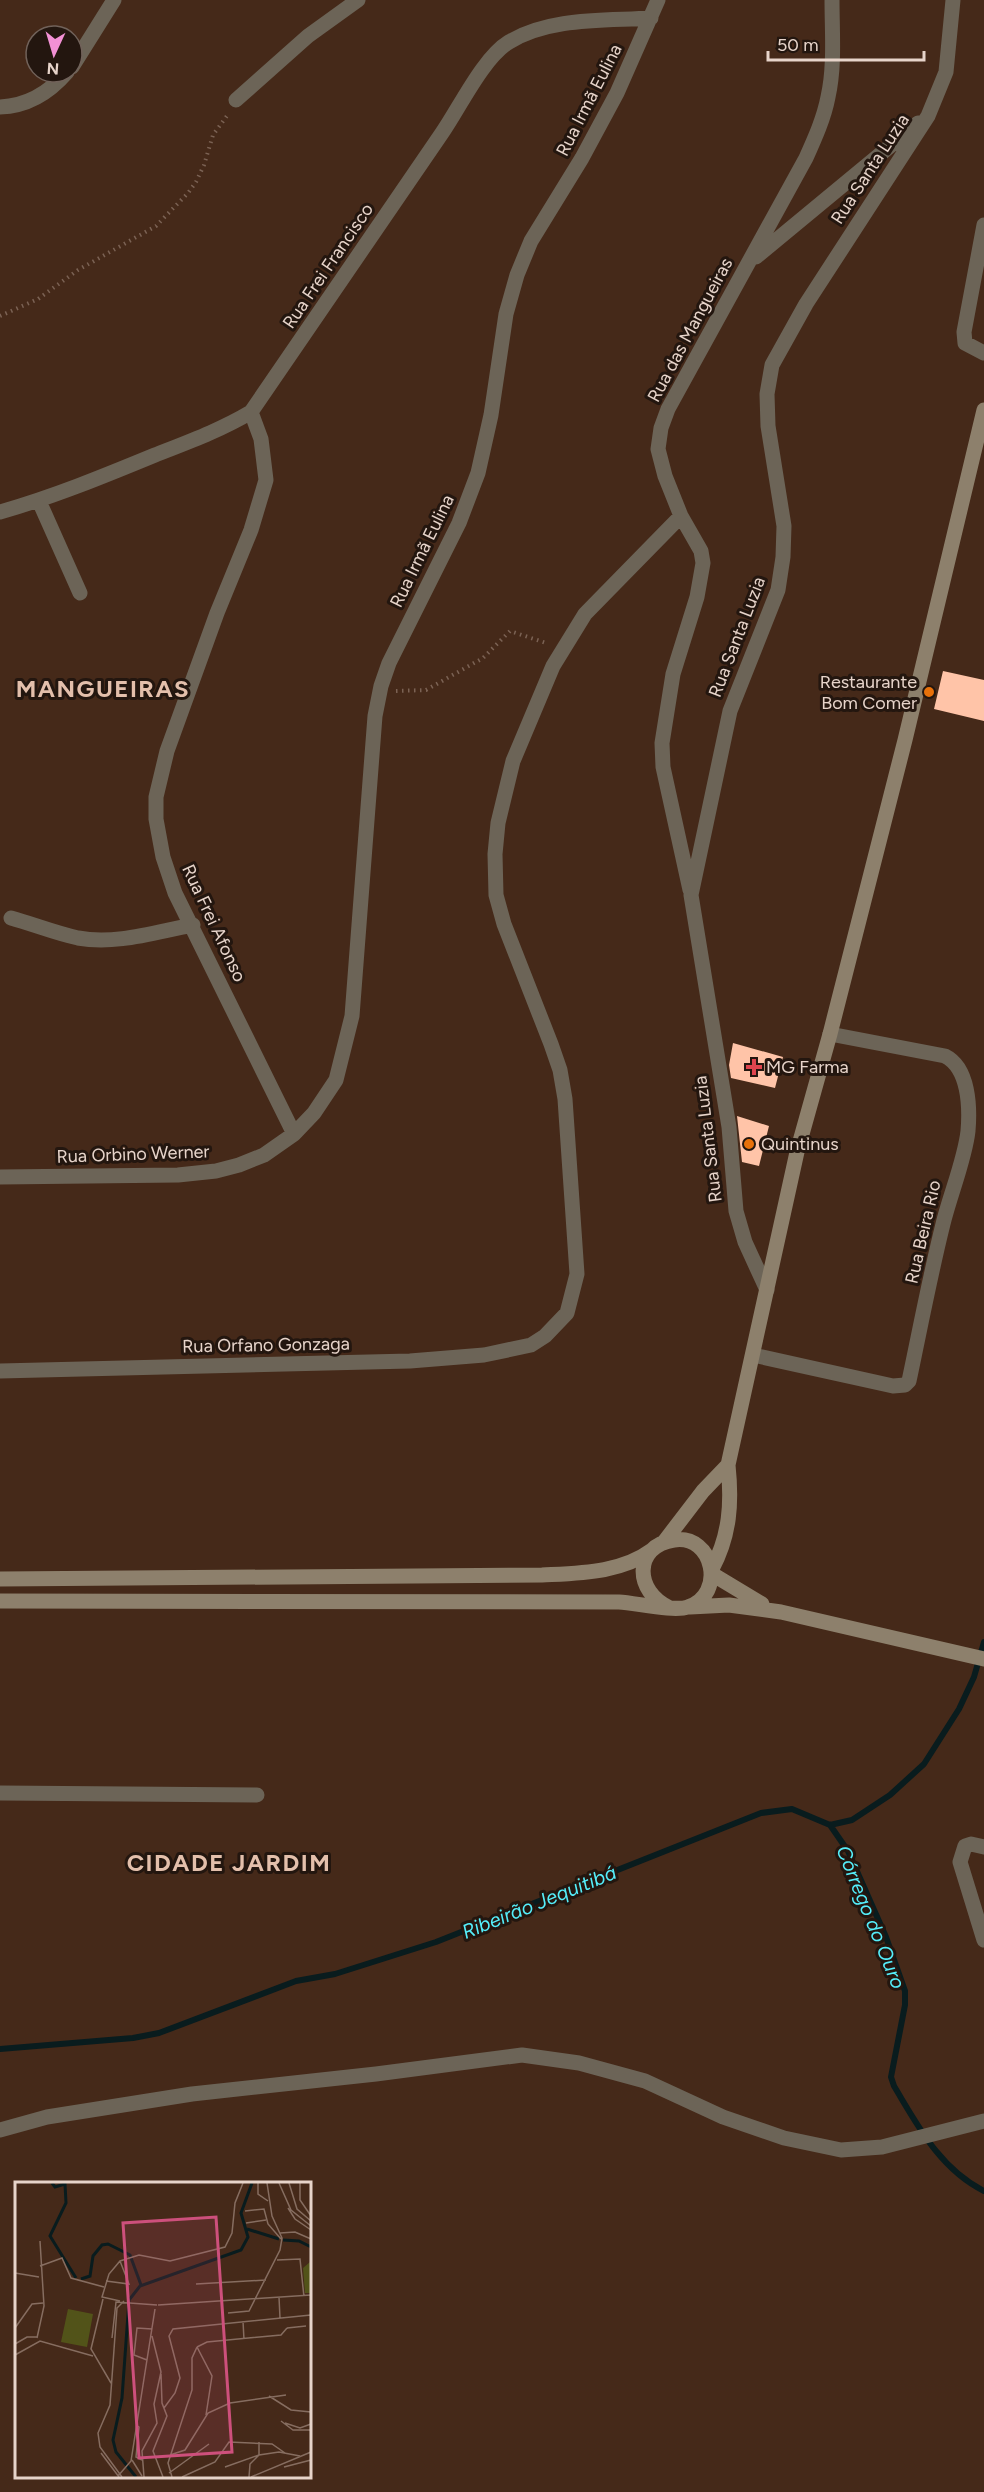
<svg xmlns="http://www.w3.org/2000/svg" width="984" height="2492" font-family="Figtree,sans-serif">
  <rect width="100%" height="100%" fill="#452919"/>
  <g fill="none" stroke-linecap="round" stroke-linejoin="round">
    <!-- stream -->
    <path stroke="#091c1e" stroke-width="6" d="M830,1825l18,26 38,86 19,54v14l-14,72 3,9c24,40 46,83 90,105
      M0,2049l133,-11 26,-5 137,-52 39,-7 101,-32 325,-129 31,-4 38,16 22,-5 38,-25 34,-31 35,-55 15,-32 10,-35"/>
  </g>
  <!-- building -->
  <path fill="#ffc4a8" d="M943,671l41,9v41l-50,-12z
    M733,1043l50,14 -8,31 -44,-10 -2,-13z
    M737,1116l32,10 -10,40 -17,-4z"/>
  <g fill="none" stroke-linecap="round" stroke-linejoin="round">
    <!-- path -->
    <path stroke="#7b6254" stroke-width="4" stroke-dasharray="1.5 4.5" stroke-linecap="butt" d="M0,316l38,-17 40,-29 78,-44 32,-33 8,-11 8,-17 9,-30 16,-22
      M396,691l30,-1 57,-32 27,-27 36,12"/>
    <!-- street -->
    <path stroke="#6c6457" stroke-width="15" d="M72,67l42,-67
      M236,100l72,-64 50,-36
      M0,107c28,-1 49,-14 67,-35
      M984,225l-20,107 1,11 19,10
      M756,257l162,-134
      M251,412l10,27 5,41 -15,50 -34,83 -50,138 -11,46v22l7,38 12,36 119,241
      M39,501l41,92
      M0,512c53,-15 104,-36 155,-57 33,-13 66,-25 96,-43 64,-93 128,-186 191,-279 18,-26 41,-75 67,-91 41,-25 96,-21 142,-24
      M690,890l-27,-123 -1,-24 11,-69 24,-77 6,-34 -2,-12 -20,-35 -16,-40 -7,-27 3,-21 7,-19 138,-251c9,-20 18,-40 22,-61 7,-31 4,-65 4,-97
      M11,918c22,6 44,15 67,20 38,7 77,-6 115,-13
      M0,1177l178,-2 38,-4 23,-6 25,-10 30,-21 20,-21 22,-33 16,-64 23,-300 6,-30 8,-23 70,-140 19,-50 13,-58 15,-101 11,-39 14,-34 51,-83 35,-65 41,-93
      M767,1290l-22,-48 -9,-31 -7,-84 -38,-232 39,-184 48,-121 5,-33 1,-31 -16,-100 -1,-32 5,-29 34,-61 122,-188 18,-44 7,-72
      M753,1355l140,31 12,-1 4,-4c11,-52 21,-105 34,-157 7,-29 22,-65 25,-93 2,-24 1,-63 -23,-75l-115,-22
      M0,1371l410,-10 74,-6 47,-10 14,-9 22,-23 10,-39 -12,-175 -5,-29 -9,-26 -47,-120 -8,-29 -1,-41 3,-31 15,-62 40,-95 32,-52 96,-98
      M0,1793l257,2
      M984,1847l-13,-3 -6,2 -5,16 24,78
      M0,2130l47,-13 145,-23 184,-20 146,-19 57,8 66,18 78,36 61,21 57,12 41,-3 102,-26"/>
    <!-- secondary -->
    <path stroke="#8d806c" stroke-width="15" d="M664,1542l39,-51 25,-26
      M712,1569c18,-34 20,-66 16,-104l69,-313 33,-118 75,-294 79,-330
      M712,1574l50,30
      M0,1579l542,-4c38,-2 79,-2 110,-25
      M0,1601l619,1c17,1 55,10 69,5 38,-12 26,-73 -14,-67 -41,6 -40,52 -4,68
      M690,1607l39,-2 52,7 203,47"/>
  </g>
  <!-- markers -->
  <g fill="#e8710a" stroke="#23160f" stroke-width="2">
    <circle cx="929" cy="692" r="6"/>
    <circle cx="749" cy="1144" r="6"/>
  </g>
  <path fill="#e0444e" stroke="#23160f" stroke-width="2" d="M751 1058h6v6h6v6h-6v6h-6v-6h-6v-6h6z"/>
  <g text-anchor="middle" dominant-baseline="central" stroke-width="6" stroke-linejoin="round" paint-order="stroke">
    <!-- street labels -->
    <g font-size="18" fill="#e7d4ca" stroke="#23160f">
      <text transform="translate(589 100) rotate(-63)">Rua Irmã Eulina</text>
      <text transform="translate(870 169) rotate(-57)">Rua Santa Luzia</text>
      <text transform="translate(328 266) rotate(-56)">Rua Frei Francisco</text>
      <text transform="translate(690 330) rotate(-62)">Rua das Mangueiras</text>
      <text transform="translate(422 551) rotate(-64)">Rua Irmã Eulina</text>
      <text transform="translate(737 637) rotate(-69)">Rua Santa Luzia</text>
      <text transform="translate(214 923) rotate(65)">Rua Frei Afonso</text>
      <text transform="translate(708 1139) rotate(-97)">Rua Santa Luzia</text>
      <text transform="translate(133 1154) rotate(-2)">Rua Orbino Werner</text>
      <text transform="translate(923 1232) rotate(-77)">Rua Beira Rio</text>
      <text transform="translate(266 1345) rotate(-1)">Rua Orfano Gonzaga</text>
    </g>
    <!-- poi labels -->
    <g font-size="18" fill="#e7d4ca" stroke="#23160f" text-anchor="start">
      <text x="917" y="682" text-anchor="end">Restaurante<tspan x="917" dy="21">Bom Comer</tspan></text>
      <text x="766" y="1067">MG Farma</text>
      <text x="761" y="1144">Quintinus</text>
    </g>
    <!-- water labels -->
    <g font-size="20" font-style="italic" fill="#55eefa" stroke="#23160f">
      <text transform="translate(539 1902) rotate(-22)">Ribeirão Jequitibá</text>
      <text transform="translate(871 1917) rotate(68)">Córrego do Ouro</text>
    </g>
    <!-- district labels -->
    <g font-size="24" font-weight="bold" letter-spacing="1.5" fill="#e3bfab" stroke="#23160f">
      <text x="103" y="688">MANGUEIRAS</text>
      <text x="229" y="1862">CIDADE JARDIM</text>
    </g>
  </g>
  <!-- overview -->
  <g transform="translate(15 2182)">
    <rect width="296" height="296" fill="#452919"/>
    <path d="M295,80v31h-5l-2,-25zM53,127l25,5 -6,33 -26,-5z" fill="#525319"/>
    <path fill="none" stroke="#091c1e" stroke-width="3" d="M37,1l3,4 10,-3 1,19 -16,33 26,42M232,47l32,10M268,58l16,1 12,6M66,97l9,-3 3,-20 9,-11 6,-1 22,11 11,30M121,295l-20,-25 -3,-12 9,-42 7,-98 11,-14 101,-36 7,-13 -7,-24 11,-30"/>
    <path fill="none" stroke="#866d60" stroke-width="1.5" d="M243,1v11l10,7M264,1l12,27 20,16M274,1l8,26 14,12M285,1v17l11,16M273,26l7,11 16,11M230,29l19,-2 4,15 13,15M231,41l20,-3M265,51l15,-1 16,7M262,78l23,-1 4,38M25,84l22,-8 9,20 33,9M0,91l24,4M91,99l23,3 -9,-23M181,102l70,-4M264,115l1,21M88,117l-12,50 20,34M105,119l-18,-4 7,-23 11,-13 19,-6 31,6 55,-14 7,-14 3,-30 8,-20M143,123l153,-10M213,131l21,-2 31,-61 2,-12 -10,-22 -5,-33M228,139l1,19M0,146l17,-24 11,-1M272,146l19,-2M22,156l7,-32 -4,-65M97,156l4,-36 41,3M0,162l12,-7h10M182,165l10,-5 74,-7 6,-7M182,165l15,29 -6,39M0,173l25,-14 53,15M132,178l-13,-5 3,-27 15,1M146,192l1,29 5,13 -14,35 10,26M254,214l22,14 20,2M149,226l11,-15 5,-15 -11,-42 4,-7 138,-14M266,239l12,9h18M270,241l15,5 11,-4M121,243l3,2 -3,30 6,3M86,271l18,24M155,273l15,-5 23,-37 22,-10 56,-8M117,278l10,16M210,285l34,-12v-13M269,285l27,-7M154,291l40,-29M103,294l13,-15 24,-152M107,295l-22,-30 -2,-14 12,-28 7,-97 7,-7M129,295l-2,-26 15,-28 -3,-19 7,-32 -9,-36M157,295l-4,-14 24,-73v-32l5,-11M167,295l33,-15 14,-20 43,2 13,9M234,295l1,-13 9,-9 20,-3 21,4M236,295l60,-25"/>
    <path fill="#cd507c" fill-opacity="0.15" stroke="#cd507c" stroke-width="3" d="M201,35l16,235 -93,6 -16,-235z"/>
    <rect width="296" height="296" fill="none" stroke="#e7d4ca" stroke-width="3"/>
  </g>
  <!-- north arrow -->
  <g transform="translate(54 54) rotate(184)"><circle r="28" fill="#23160f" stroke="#71625a" stroke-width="1.5"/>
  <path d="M0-4.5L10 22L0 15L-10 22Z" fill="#f391d5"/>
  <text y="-9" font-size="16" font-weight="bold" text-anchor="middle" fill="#e7d4ca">N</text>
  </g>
  <!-- scale -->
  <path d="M768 51v9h156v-9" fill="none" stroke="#e7d4ca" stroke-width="3"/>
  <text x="777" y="51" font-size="18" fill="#e7d4ca" stroke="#23160f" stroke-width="4.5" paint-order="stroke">50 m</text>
</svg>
